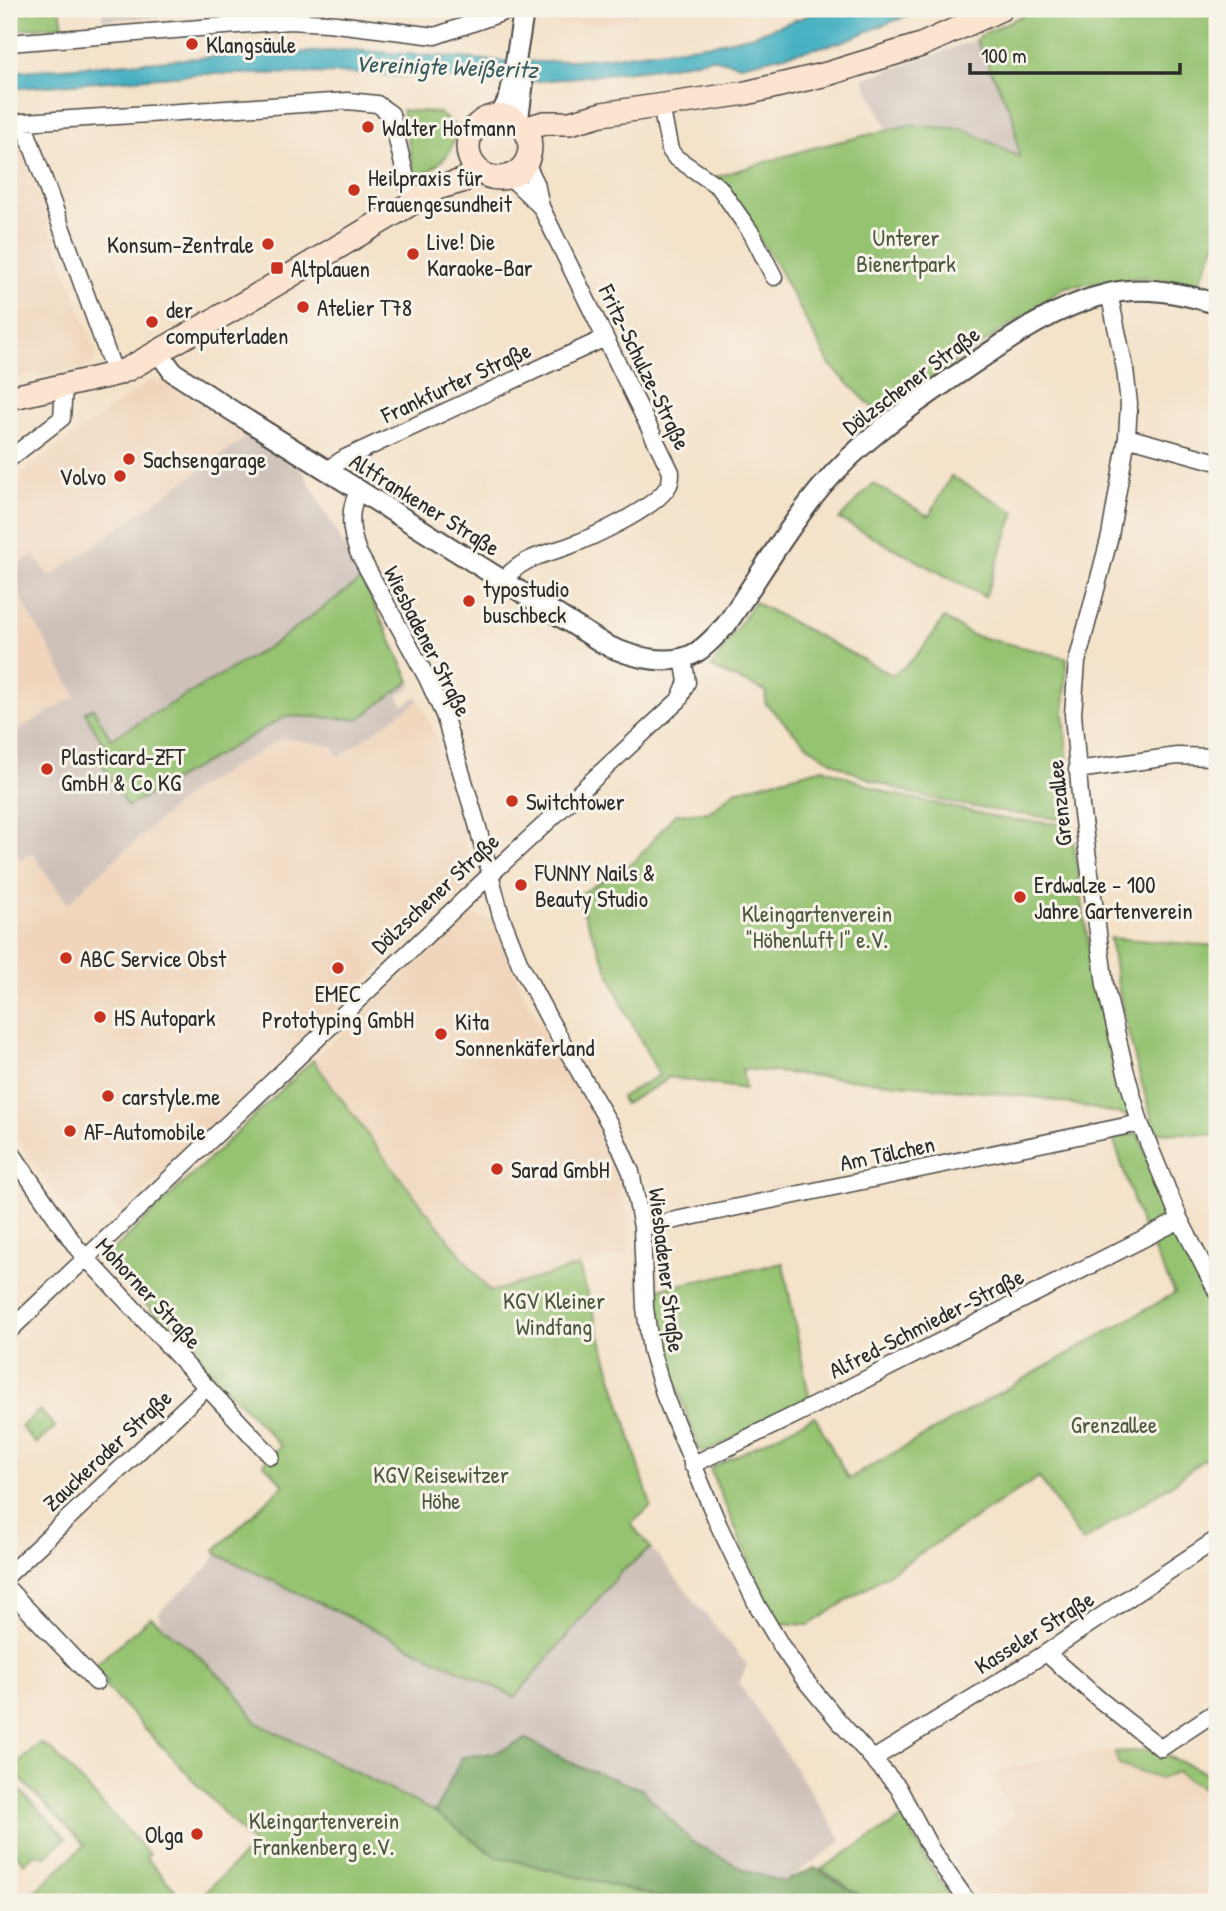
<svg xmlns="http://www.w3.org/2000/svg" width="1226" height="1911" font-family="'Patrick Hand',sans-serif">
  <rect width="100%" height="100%" fill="#f7f3e8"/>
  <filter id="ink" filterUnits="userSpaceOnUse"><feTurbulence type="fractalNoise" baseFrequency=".0143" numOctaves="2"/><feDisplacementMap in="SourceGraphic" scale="14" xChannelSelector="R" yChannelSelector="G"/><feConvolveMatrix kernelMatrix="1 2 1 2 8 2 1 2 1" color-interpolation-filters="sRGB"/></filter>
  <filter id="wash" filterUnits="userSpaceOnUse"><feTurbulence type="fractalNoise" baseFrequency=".00686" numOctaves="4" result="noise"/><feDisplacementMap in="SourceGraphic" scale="28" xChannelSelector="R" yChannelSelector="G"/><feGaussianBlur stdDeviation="1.57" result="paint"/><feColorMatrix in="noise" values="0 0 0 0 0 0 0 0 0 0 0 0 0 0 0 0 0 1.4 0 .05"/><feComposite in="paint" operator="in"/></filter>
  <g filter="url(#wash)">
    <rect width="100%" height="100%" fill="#f4e2c9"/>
    <!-- built -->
    <path fill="#f0d5bc" d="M537,9h97l3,7 -37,9 -45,-1 -8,-4h-9z
      M9,129l6,3 2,5 79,215 -3,10 -5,4 -49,11 -2,-5 -28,8z
      M150,380l12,1 87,54 -200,143 -16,-22 -24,13v-86z
      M9,577l67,119 -67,39z
      M419,700l18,36 38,141 -355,337 -21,-22 -31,19 -59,-83v-285l12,16 11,-6 36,50 18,-18 107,-95 89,-52 51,8 7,11z
      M470,915l19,4 7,12 31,69 74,132 17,42 9,38 2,41 -138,39 -107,-135 -71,-97z
      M1115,1752l5,13 56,7 41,26v104h-234l-32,-45 65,-41 -27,-43 86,-20z"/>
    <!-- industrial -->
    <path fill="#cec1b9" d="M101,9h56l1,8 -55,3z
      M976,40l37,76 6,41 -55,-28 -55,-4 -21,5 -25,-51z
      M249,435l53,35 60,109 -87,64 -165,96 -17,-31 -8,4 22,39 -8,6 28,50 159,-91 73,3 51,-38 3,4 -15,11 6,9 13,-9 2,4 -80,57 -6,-11 -51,-8 -89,52 -107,95 -18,19 -36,-51 -11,7 -12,-17v-108l67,-39 -67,-119v-8l24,-14 17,22z
      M651,1548l96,117 -8,18 104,158 -59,41 -37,-11 -55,-29 -50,-53 -62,-22 -54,-28 -32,14 -32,4 -27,55 -178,-89 -24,-35 -72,-64 -3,-11 47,-43 12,-16 298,142 105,-123z"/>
    <!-- green -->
    <path fill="#95c371" stroke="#60774e" stroke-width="2" d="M9,9h51l3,17 -53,4z
      M1036,9h181v231l-19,46 -55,-9 -78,10 -185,128 -50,-50 -55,-103 -59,-85 93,-28 100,-24 55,4 55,28 -6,-41 -37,-76 9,-7z
      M402,110l37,3 18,14c-5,31 -16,36 -41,53z
      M951,476l64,36 -30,85 -146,-78 34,-35 56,32z
      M362,579l48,102 -51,38 -73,-3 -159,91 -29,-50 9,-6 -22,-39 8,-4 18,31 164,-96z
      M754,602l138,73c23,-13 37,-35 52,-57l28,17 95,23 -3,55 8,107c-81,-8 -194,-23 -261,-72 -16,-13 -31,-31 -46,-45l1,-12 -55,-23z
      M823,768l65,25 117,26 66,6 23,158 36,133 -94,-19 -294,-28 3,20 -77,-12 -6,6 -38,21 -3,-7 38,-22 -34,-65 -45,-105 -1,-10 57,-35 39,-46 34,-2 26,-21z
      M1110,938l107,8v189l-61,-3c-19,-64 -37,-128 -46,-194z
      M313,1060l71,97 106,135 89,-26 72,240 -20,18 20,24 -31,25 -105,124 -298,-143 -2,-4 69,-65 -21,-22 18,-17 -173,-182v-9z
      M1138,1133l30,74 49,101v141l-46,36 -89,57 -43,-65 -230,148 -30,-2 -17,-32 -52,-122 105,-53 33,63 327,-186 -33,-66 -29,-89z
      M783,1263l27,138 -105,51 -5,-1c-19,-52 -41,-107 -42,-162z
      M40,1410l15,17 -19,17 -15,-17z
      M151,1617l43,35 39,36 24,35 178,89 60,44 184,46h-484l59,-57 -150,-160 3,-4 -13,-15z
      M41,1743l12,8 96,103 -3,4 40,44h-163l62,-57 -74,-76z
      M1153,1750l64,27v21l-41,-26 -16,7 -41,-14 -4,-13z
      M9,1779l57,59 -20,18 -11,-2 -10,9 -16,-17z
      M904,1817l20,39 31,46h-85l-49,-33z"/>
    <!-- forest -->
    <path fill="#78a963" stroke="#526a47" stroke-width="2" d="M526,1739l54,28 62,22 50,53 55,29 37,11 31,-14 54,34h-190l-184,-46 -60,-44 27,-55 32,-4z"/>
    <!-- water -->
    <path fill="#44b0c2" stroke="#386e76" stroke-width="2" d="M826,9h98l-86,34 -97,22 -29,-7 -46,9 -124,14 -41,1 -152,-9 -151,1 -189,15v-17l201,-15 142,-7 151,11 43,1 64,-5 103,-13 41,-9z"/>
  </g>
  <g filter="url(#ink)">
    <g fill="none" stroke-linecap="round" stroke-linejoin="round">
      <defs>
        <path id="minor" d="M9,43l280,-22 39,2 107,13 78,-27
          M661,106l9,44 5,7 44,30 33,47 22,43
          M23,122l92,252
          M9,123l339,-22 29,3 14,10 21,89
          M510,177l31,30
          M1109,293l16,76 4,35 -2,33 -17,99 -33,126 -4,52 8,92 24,179 20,84 15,54 40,97 37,72
          M1127,437l90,25
          M9,459l53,-41 2,-32
          M330,473l4,-8 11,-7 260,-120
          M358,491c-10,21 -8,40 0,61l69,126 17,37 33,109 24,92 19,48 29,55 61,106 21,47 11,55 3,81 6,42 14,47 54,129 38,79 25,42 22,32 34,41 60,67 34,64 36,51
          M503,582c16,-24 41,-27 66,-36 24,-9 84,-37 98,-58 4,-5 4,-10 4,-16l-130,-265 -5,-24 -10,-20
          M1077,770l100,-14 40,1
          M9,1149l68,99 194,208
          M642,1227l498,-104
          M9,1331l481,-456 189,-175 8,-18 -4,-24
          M692,1465l111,-54 377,-191
          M9,1574l198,-187
          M9,1590l87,92
          M1046,1653l54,47 61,48 56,-37
          M873,1759l173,-106 171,-114"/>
        <path id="tertiary" d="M500,116l10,-20 14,-87
          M518,122l5,-37
          M159,353l14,19 58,38 373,234c26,13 67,24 93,8 11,-7 20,-18 29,-27 31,-45 59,-94 94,-136 39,-47 88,-81 138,-115 47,-32 94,-67 149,-80 37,-9 75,-1 110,10"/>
        <path id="secondary" d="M468 147a31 31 0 1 1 62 0a31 31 0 1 1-62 0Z
          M524,129l20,-6h26l32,-9 144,-21 81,-19 94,-29 80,-36
          M9,398l106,-24 13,-5 123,-70 186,-111 25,-7 16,-11"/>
      </defs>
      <!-- minor casing -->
      <use href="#minor" stroke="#494643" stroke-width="19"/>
      <!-- tertiary casing -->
      <use href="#tertiary" stroke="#494643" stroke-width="23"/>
      <!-- secondary casing -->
      <use href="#secondary" stroke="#494643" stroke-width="26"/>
      <!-- minor -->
      <use href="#minor" stroke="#fff" stroke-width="16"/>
      <!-- tertiary -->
      <use href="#tertiary" stroke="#fff" stroke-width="19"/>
      <!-- secondary -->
      <use href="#secondary" stroke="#fde4d0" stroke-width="23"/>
    </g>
  </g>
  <!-- markers -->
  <g fill="#c8321e" stroke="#f7f3e8" stroke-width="2.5">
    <circle cx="192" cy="44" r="7"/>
    <circle cx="368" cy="127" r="7"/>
    <circle cx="354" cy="190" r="7"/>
    <circle cx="268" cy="244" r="7"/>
    <circle cx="413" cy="254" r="7"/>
    <rect x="270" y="261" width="14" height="14" rx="3.5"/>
    <circle cx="303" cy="307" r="7"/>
    <circle cx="152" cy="322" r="7"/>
    <circle cx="129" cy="459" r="7"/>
    <circle cx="120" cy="476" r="7"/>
    <circle cx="469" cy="601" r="7"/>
    <circle cx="47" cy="769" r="7"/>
    <circle cx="512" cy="801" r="7"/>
    <circle cx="521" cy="885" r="7"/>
    <circle cx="1020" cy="897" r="7"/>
    <circle cx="66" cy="958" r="7"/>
    <circle cx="338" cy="968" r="7"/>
    <circle cx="100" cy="1017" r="7"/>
    <circle cx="441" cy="1034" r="7"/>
    <circle cx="108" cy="1096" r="7"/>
    <circle cx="70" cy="1131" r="7"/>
    <circle cx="497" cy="1169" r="7"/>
    <circle cx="197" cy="1834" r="7"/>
  </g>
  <g text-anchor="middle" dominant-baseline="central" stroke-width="6" stroke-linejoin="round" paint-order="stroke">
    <!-- poi labels -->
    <g font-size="23" fill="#2b2b2b" stroke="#f7f3e8" text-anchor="start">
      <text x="206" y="44">Klangsäule</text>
      <text x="382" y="127">Walter Hofmann</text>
      <text x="368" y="177">Heilpraxis für<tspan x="368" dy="26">Frauengesundheit</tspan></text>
      <text x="427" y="241">Live! Die<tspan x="427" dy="26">Karaoke-Bar</tspan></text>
      <text x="254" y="244" text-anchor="end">Konsum-Zentrale</text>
      <text x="291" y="268">Altplauen</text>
      <text x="317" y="307">Atelier T78</text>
      <text x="166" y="309">der<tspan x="166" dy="26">computerladen</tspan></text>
      <text x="143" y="459">Sachsengarage</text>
      <text x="106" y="476" text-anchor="end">Volvo</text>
      <text x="483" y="588">typostudio<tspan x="483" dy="26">buschbeck</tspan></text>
      <text x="61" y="756">Plasticard-ZFT<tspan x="61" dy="26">GmbH &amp; Co KG</tspan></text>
      <text x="526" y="801">Switchtower</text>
      <text x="535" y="872">FUNNY Nails &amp;<tspan x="535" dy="26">Beauty Studio</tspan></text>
      <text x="1034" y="884">Erdwalze - 100<tspan x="1034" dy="26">Jahre Gartenverein</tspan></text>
      <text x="80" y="958">ABC Service Obst</text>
      <text x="338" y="993" text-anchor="middle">EMEC<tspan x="338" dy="26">Prototyping GmbH</tspan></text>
      <text x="114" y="1017">HS Autopark</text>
      <text x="455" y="1021">Kita<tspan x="455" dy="26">Sonnenkäferland</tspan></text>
      <text x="122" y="1096">carstyle.me</text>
      <text x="84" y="1131">AF-Automobile</text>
      <text x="511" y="1169">Sarad GmbH</text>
      <text x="183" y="1834" text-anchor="end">Olga</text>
    </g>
    <!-- park labels -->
    <g font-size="23" fill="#4b5940" stroke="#f7f3e8">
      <text x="906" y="237">Unterer<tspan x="906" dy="26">Bienertpark</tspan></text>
      <text x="817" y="913">Kleingartenverein<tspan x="817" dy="26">"Höhenluft I" e.V.</tspan></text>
      <text x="554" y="1300">KGV Kleiner<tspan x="554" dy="26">Windfang</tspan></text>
      <text x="1114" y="1424">Grenzallee</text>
      <text x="441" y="1474">KGV Reisewitzer<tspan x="441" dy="26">Höhe</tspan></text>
      <text x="324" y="1820">Kleingartenverein<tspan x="324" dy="26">Frankenberg e.V.</tspan></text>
    </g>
    <!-- street labels -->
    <g font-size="23" fill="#2b2b2b" stroke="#f7f3e8">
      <text transform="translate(645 367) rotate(64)">Fritz-Schulze-Straße</text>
      <text transform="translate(911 380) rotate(-37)">Dölzschener Straße</text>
      <text transform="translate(456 382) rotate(-25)">Frankfurter Straße</text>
      <text transform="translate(425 504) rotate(32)">Altfrankener Straße</text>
      <text transform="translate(428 641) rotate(63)">Wiesbadener Straße</text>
      <text transform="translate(1059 803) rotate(-96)">Grenzallee</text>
      <text transform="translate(435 893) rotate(-43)">Dölzschener Straße</text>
      <text transform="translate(887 1153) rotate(-12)">Am Tälchen</text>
      <text transform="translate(667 1270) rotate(83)">Wiesbadener Straße</text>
      <text transform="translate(149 1293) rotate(47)">Mohorner Straße</text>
      <text transform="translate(926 1323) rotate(-27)">Alfred-Schmieder-Straße</text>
      <text transform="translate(107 1450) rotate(-43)">Zauckeroder Straße</text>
      <text transform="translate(1034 1632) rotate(-32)">Kasseler Straße</text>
    </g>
    <!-- water labels -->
    <g font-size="24" font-style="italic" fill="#345a60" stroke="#f7f3e8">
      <text transform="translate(446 66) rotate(2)">Vereinigte Weißeritz</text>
    </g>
  </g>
  <!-- margin -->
  <rect width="1226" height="1911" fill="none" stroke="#f7f3e8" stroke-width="35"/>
  <!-- scale -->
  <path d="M970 63v10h210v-10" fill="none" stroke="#2b2b2b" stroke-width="3.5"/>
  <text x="981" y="63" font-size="21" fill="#2b2b2b" stroke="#f7f3e8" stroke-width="5" paint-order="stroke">100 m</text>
</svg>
